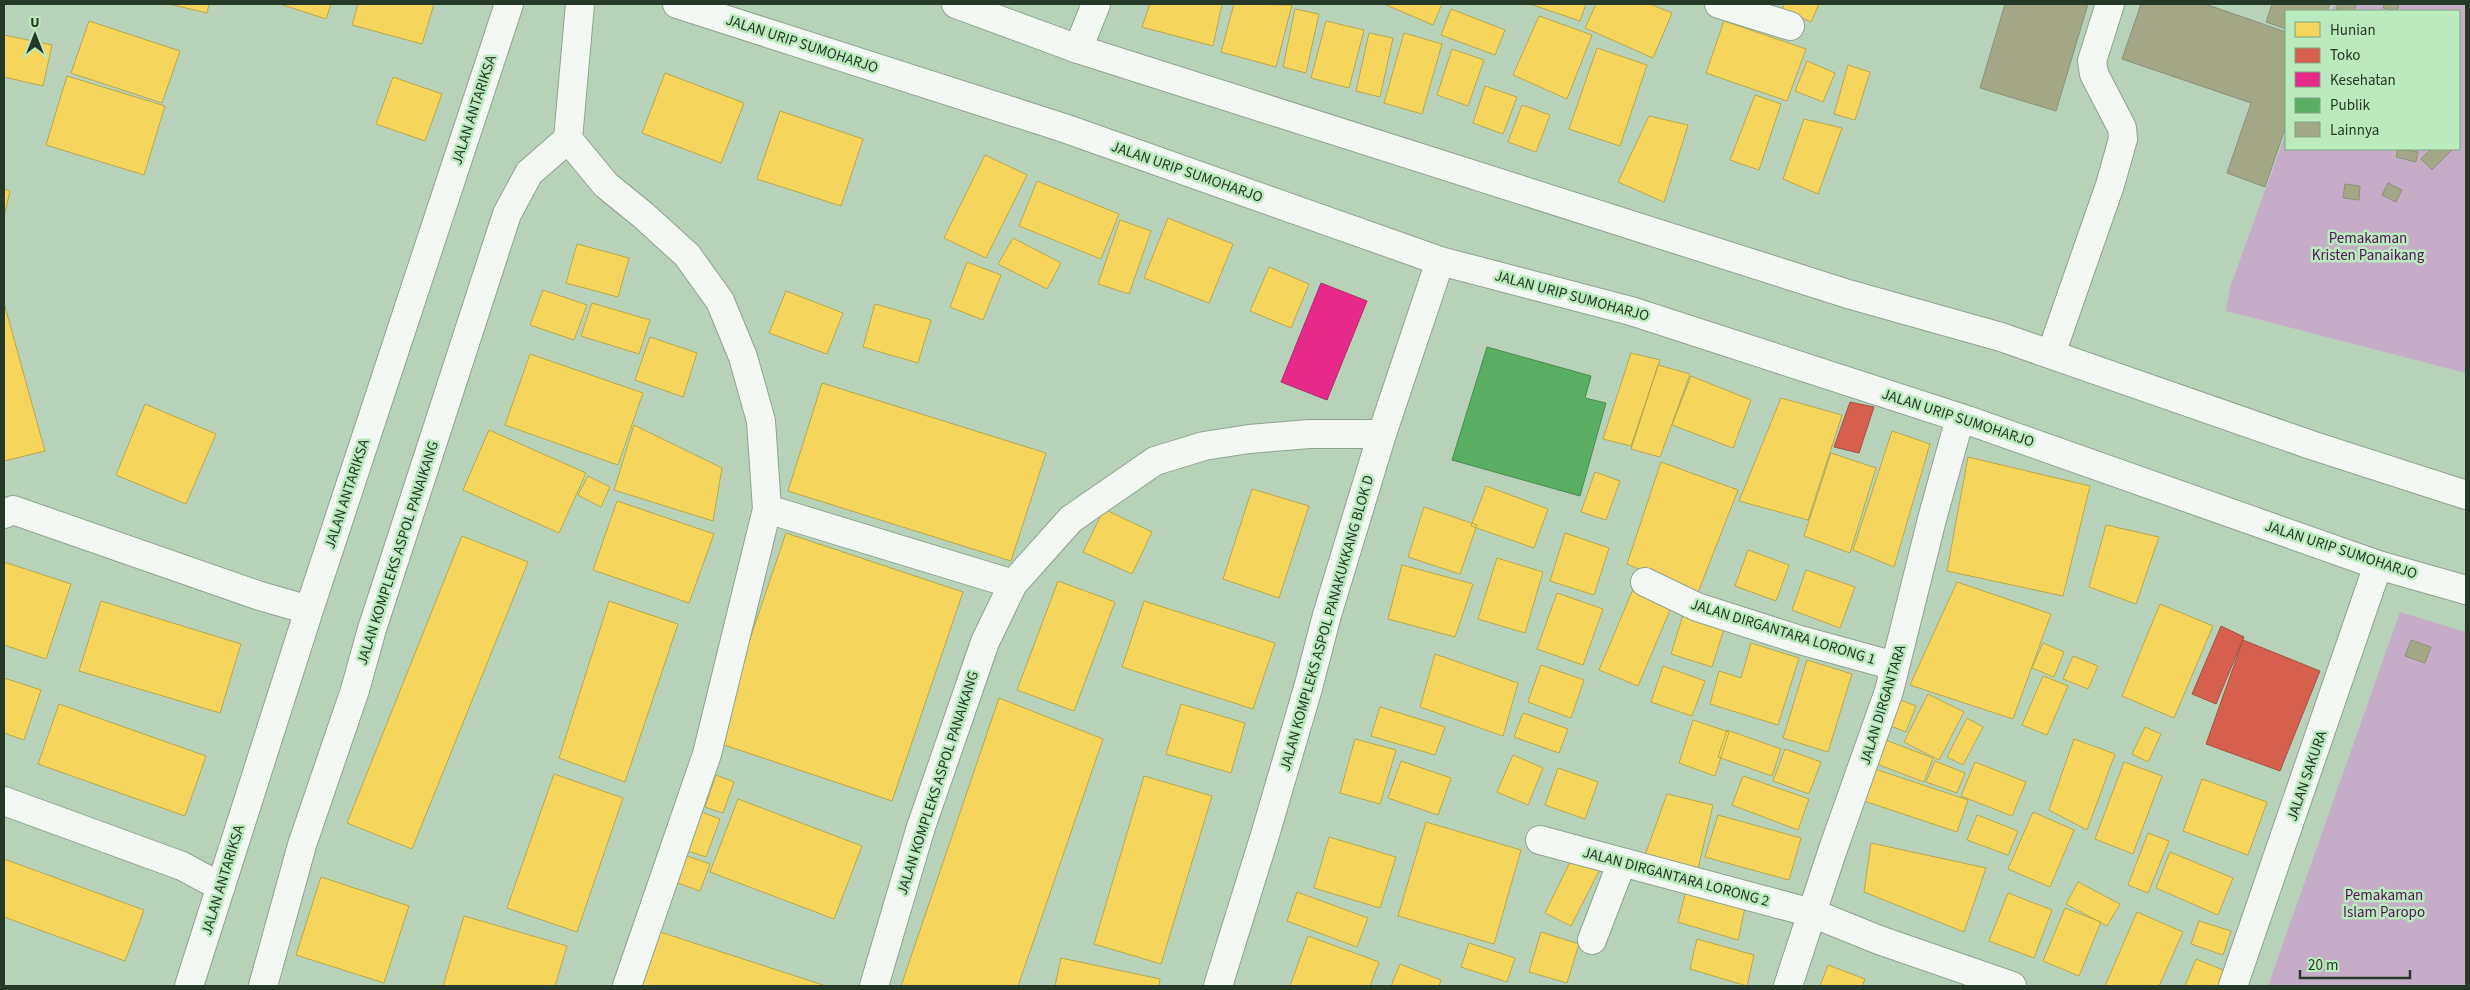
<svg xmlns="http://www.w3.org/2000/svg" width="2470" height="990" font-family="'Source Sans 3',sans-serif">
  <rect width="100%" height="100%" fill="#b8d2ba"/>
  <!-- green -->
  <path fill="#c6adc7" d="M2334,4h132v369l-240,-62 4,-24 56,-154v16h173v-138h-128z
    M2400,612l66,20v354h-198z"/>
  <!-- homes -->
  <path fill="#f6d55c" stroke="#b8a64c" d="M169,4h40l-2,9z
    M280,4h51l-5,15z
    M358,4h76l-12,40 -70,-19z
    M1150,4h72l-9,42 -71,-19z
    M1234,4l58,1 -16,62 -55,-15z
    M1384,4h58l-9,21z
    M1530,4h56l-6,17z
    M1596,4h54l22,9 -19,45 -68,-30z
    M1785,4h34l-8,18 -29,-13z
    M1295,9l24,5 -13,59 -23,-6z
    M1451,9l54,21 -10,25 -54,-20z
    M1539,16l53,19 -25,64 -54,-24z
    M89,21l91,30 -18,52 -91,-30z
    M1326,21l38,9 -15,58 -38,-10z
    M1724,21l82,28 -19,52 -81,-28z
    M1369,33l24,5 -13,59 -24,-6z
    M1404,33l38,11 -20,70 -38,-11z
    M4,35l48,10 -9,41 -39,-9z
    M1597,48l50,17 -27,81 -51,-17z
    M1452,49l32,11 -16,46 -31,-11z
    M1807,61l28,12 -12,29 -28,-11z
    M1848,65l22,7 -15,48 -21,-6z
    M665,73l79,30 -23,60 -79,-30z
    M67,76l98,30 -21,69 -98,-30z
    M393,77l49,17 -17,47 -49,-17z
    M1485,86l32,11 -14,37 -30,-11z
    M1755,95l26,9 -22,66 -29,-10z
    M1522,105l28,10 -14,37 -28,-10z
    M780,111l83,28 -22,67 -84,-27z
    M1649,116l39,9 -24,77 -46,-20z
    M1804,119l38,9 -24,66 -35,-15z
    M985,155l42,20 -41,83 -42,-20z
    M1037,181l82,33 -18,45 -82,-33z
    M4,189l6,2 -6,26z
    M1168,218l65,26 -24,59 -65,-25z
    M1120,220l31,11 -22,63 -31,-10z
    M1013,238l48,25 -14,26 -49,-25z
    M577,244l52,14 -11,39 -52,-14z
    M967,262l34,13 -18,45 -33,-13z
    M1269,267l40,17 -18,44 -41,-17z
    M543,290l44,15 -13,35 -44,-15z
    M786,291l57,22 -16,41 -58,-21z
    M4,303l41,148 -41,10z
    M592,303l58,17 -11,34 -58,-18z
    M875,304l56,16 -13,43 -55,-16z
    M650,337l47,16 -14,44 -48,-17z
    M1631,353l29,7 -29,86 -28,-7z
    M530,354l113,39 -25,72 -113,-40z
    M1658,365l32,9 -30,83 -29,-8z
    M1691,376l60,24 -18,48 -61,-23z
    M822,383l224,70 -35,108 -223,-70z
    M1781,398l61,17 -34,105 -69,-19z
    M145,404l71,30 -30,70 -70,-29z
    M634,425l88,43 -9,53 -99,-31z
    M489,430l97,43 -27,60 -96,-43z
    M1892,431l38,13 -36,123 -41,-17z
    M1831,453l45,15 -26,85 -46,-17z
    M1968,457l122,29 -27,110 -116,-25z
    M1661,462l77,28 -41,105 -70,-31z
    M1595,472l25,9 -14,39 -25,-8z
    M588,476l22,11 -9,20 -23,-12z
    M1486,486l62,23 -14,39 -63,-22z
    M1252,489l57,17 -30,92 -56,-19z
    M617,501l97,33 -25,69 -96,-33z
    M1424,507l53,18 -17,49 -52,-17z
    M1104,509l48,23 -20,42 -49,-22z
    M2106,525l53,12 -23,67 -47,-17z
    M786,533l177,59 -71,209 -177,-59z
    M1565,533l44,15 -15,47 -44,-14z
    M462,536l66,26 -116,287 -65,-26z
    M1748,550l41,15 -13,36 -41,-15z
    M1497,558l46,14 -18,61 -47,-14z
    M4,562l67,22 -25,75 -42,-14z
    M1402,565l71,19 -18,53 -67,-18z
    M1806,570l49,17 -15,41 -48,-18z
    M1058,581l57,21 -41,109 -57,-21z
    M1957,582l94,32 -38,105 -103,-34z
    M1634,587l39,16 -35,83 -39,-16z
    M1557,593l46,16 -20,56 -46,-16z
    M101,601l140,43 -21,69 -141,-42z
    M609,601l69,23 -53,158 -66,-24z
    M1144,601l131,42 -22,66 -131,-42z
    M2160,604l53,22 -39,92 -52,-22z
    M1683,615l41,14 -12,38 -41,-13z
    M1751,643l48,15 -21,67 -68,-21 9,-33 22,7z
    M2043,643l21,9 -10,25 -22,-9z
    M1435,654l83,29 -15,53 -83,-29z
    M2073,656l25,10 -10,23 -25,-10z
    M1807,660l45,14 -24,78 -45,-14z
    M1541,665l43,15 -13,38 -43,-16z
    M1663,666l42,15 -13,35 -41,-14z
    M2043,676l25,10 -21,49 -25,-10z
    M4,678l37,12 -17,50 -20,-7z
    M1928,694l36,18 -25,48 -35,-18z
    M999,698l104,41 -85,247h-117z
    M1898,699l18,7 -10,26 -18,-7z
    M59,704l147,52 -21,60 -147,-52z
    M1181,704l64,19 -14,50 -65,-19z
    M1380,707l65,20 -10,28 -64,-19z
    M1523,713l45,16 -9,24 -45,-16z
    M1967,718l16,9 -20,38 -16,-8z
    M1693,720l36,12 -14,44 -36,-13z
    M2145,727l16,7 -13,28 -16,-8z
    M1727,730l54,19 -9,27 -54,-19z
    M1355,739l41,11 -16,54 -40,-11z
    M1883,739l50,19 -9,24 -50,-19z
    M2074,739l41,15 -28,76 -38,-20z
    M1785,749l36,13 -12,32 -36,-13z
    M1513,755l30,13 -15,37 -31,-13z
    M1401,761l50,17 -13,37 -50,-17z
    M1935,761l30,12 -8,20 -31,-11z
    M1975,762l51,20 -14,34 -51,-20z
    M2124,762l38,14 -29,78 -38,-15z
    M1558,768l40,14 -13,37 -40,-14z
    M1872,768l96,32 -11,32 -96,-32z
    M554,774l69,24 -46,134 -70,-24z
    M716,775l18,7 -11,31 -18,-6z
    M1144,776l68,20 -51,168 -67,-20z
    M1743,776l66,23 -11,31 -66,-25z
    M2202,779l65,23 -19,53 -65,-24z
    M1667,794l46,11 -16,68 -53,-15z
    M738,799l124,47 -28,73 -124,-47z
    M696,810l24,9 -14,38 -24,-8z
    M2033,812l41,18 -24,57 -42,-18z
    M1718,815l83,23 -12,42 -84,-23z
    M1977,815l41,16 -10,24 -41,-15z
    M1426,822l95,28 -27,94 -96,-28z
    M2148,833l21,8 -21,52 -20,-8z
    M1329,837l67,20 -16,51 -66,-20z
    M1871,843l115,25 -22,64 -100,-40z
    M676,852l34,12 -10,27 -33,-12z
    M2170,852l63,26 -15,37 -62,-27z
    M1573,856l27,13 -29,57 -26,-13z
    M4,859l140,51 -19,51 -121,-44z
    M321,877l88,29 -25,77 -88,-28z
    M2078,882l42,22 -13,22 -41,-22z
    M1687,887l59,16 -8,37 -60,-18z
    M1297,892l71,26 -11,29 -70,-26z
    M2008,893l44,17 -18,48 -45,-17z
    M2065,908l36,14 -22,54 -36,-15z
    M2137,912l46,20 -24,54h-54z
    M464,916l103,30 -12,40h-112z
    M2199,921l32,10 -8,24 -32,-11z
    M651,929l175,57h-194z
    M1541,932l38,12 -12,39 -38,-11z
    M1308,936l71,26 -9,24h-80z
    M1697,939l57,16 -7,31 -57,-17z
    M1469,943l46,15 -8,24 -46,-15z
    M1061,958l99,21 -1,7h-104z
    M2196,959l32,13 -5,14h-38z
    M1400,964l41,16 -2,6h-48z
    M1828,965l37,14 -3,7h-42z"/>
  <!-- shops -->
  <path fill="#d6604d" stroke="#a15442" d="M1850,402l24,5 -15,46 -25,-6z
    M2221,626l23,11 -28,67 -24,-10z
    M2243,640l77,31 -40,100 -74,-27z"/>
  <!-- health -->
  <path fill="#e7298a" stroke="#ad2e6c" d="M1321,283l46,18 -40,99 -46,-18z"/>
  <!-- public -->
  <path fill="#5aae61" stroke="#4a8b50" d="M1487,347l104,29 -6,22 21,5 -26,93 -128,-36z"/>
  <!-- building -->
  <path fill="#a3a785" stroke="#89917b" d="M2005,4h83l-32,107 -76,-23z
    M2141,4h64l81,28v94l-21,61 -38,-14 24,-70 -129,-44z
    M2272,4h58l-3,7h-41v18l-20,-7z
    M2338,4h18l-2,7h-18z
    M2384,4h15l-2,7 -14,-3z
    M2398,149l20,3 -2,10 -20,-5z
    M2431,149h22l-21,21 -11,-11z
    M2388,183l14,7 -6,12 -14,-7z
    M2345,184l15,2 -1,14 -16,-2z
    M2411,640l20,7 -6,16 -20,-7z"/>
  <g fill="none" stroke-linecap="round" stroke-linejoin="round">
    <defs>
      <path id="street" d="M580,4l-12,135 38,46 37,30 44,40 33,46 23,56 18,64 6,88 -60,245 -80,232
        M1719,4l71,22
        M1078,49l18,-45
        M2051,354l59,-169 13,-46 -1,-11 -28,-54 -2,-13 18,-57
        M767,509l246,75
        M4,514l9,-4 247,86 49,14
        M1645,582l52,25 103,33 95,26
        M4,801l178,65 39,21
        M1540,840l272,73 67,27 133,46
        M1592,940l30,-78
        M189,986l120,-376 200,-606
        M263,986l39,-141 53,-155 17,-61 135,-415 22,-41 39,-34
        M874,986l47,-159 64,-185 28,-58 58,-65 84,-58 49,-15 45,-7 60,-5h73
        M1218,986l47,-151 43,-147 19,-73 55,-181 58,-173
        M1788,986l44,-134 57,-161 43,-172 28,-101
        M2233,986l145,-421"/>
      <path id="highway" d="M677,4l387,124 376,133 191,50 336,109 411,145 88,25
        M956,4l122,45 770,245 153,43 310,108 155,50"/>
    </defs>
    <!-- street casing -->
    <use href="#street" stroke="#8fa390" stroke-width="30"/>
    <!-- highway casing -->
    <use href="#highway" stroke="#8fa390" stroke-width="30"/>
    <!-- street -->
    <use href="#street" stroke="#f4f8f5" stroke-width="28"/>
    <!-- highway -->
    <use href="#highway" stroke="#f4f8f5" stroke-width="28"/>
  </g>
  <g text-anchor="middle" dominant-baseline="central" stroke-width="5" stroke-linejoin="round" paint-order="stroke">
    <!-- street labels -->
    <g font-size="15" fill="#263827" stroke="#baeabe">
      <text transform="translate(802 44) rotate(18)">JALAN URIP SUMOHARJO</text>
      <text transform="translate(474 110) rotate(-72)">JALAN ANTARIKSA</text>
      <text transform="translate(1187 172) rotate(19)">JALAN URIP SUMOHARJO</text>
      <text transform="translate(1572 296) rotate(15)">JALAN URIP SUMOHARJO</text>
      <text transform="translate(1958 418) rotate(18)">JALAN URIP SUMOHARJO</text>
      <text transform="translate(347 494) rotate(-72)">JALAN ANTARIKSA</text>
      <text transform="translate(2341 550) rotate(18)">JALAN URIP SUMOHARJO</text>
      <text transform="translate(398 553) rotate(-72)">JALAN KOMPLEKS ASPOL PANAIKANG</text>
      <text transform="translate(1327 623) rotate(-74)">JALAN KOMPLEKS ASPOL PANAKUKKANG BLOK D</text>
      <text transform="translate(1783 632) rotate(17)">JALAN DIRGANTARA LORONG 1</text>
      <text transform="translate(1883 705) rotate(-73)">JALAN DIRGANTARA</text>
      <text transform="translate(2307 776) rotate(-71)">JALAN SAKURA</text>
      <text transform="translate(938 783) rotate(-72)">JALAN KOMPLEKS ASPOL PANAIKANG</text>
      <text transform="translate(1676 877) rotate(15)">JALAN DIRGANTARA LORONG 2</text>
      <text transform="translate(223 880) rotate(-73)">JALAN ANTARIKSA</text>
    </g>
    <!-- park labels -->
    <g font-size="15" fill="#561158" stroke="#baeabe">
      <text x="2368" y="238">Pemakaman<tspan x="2368" dy="17">Kristen Panaikang</tspan></text>
      <text x="2384" y="895">Pemakaman<tspan x="2384" dy="17">Islam Paropo</tspan></text>
    </g>
  </g>
  <!-- border -->
  <rect width="2470" height="990" fill="none" stroke="#263827" stroke-width="10"/>
  <!-- legend -->
  <rect x="2285" y="10" width="175" height="140" fill="#baeabe" stroke="#7fa382"/>
  <rect x="2295" y="22" width="25" height="15" fill="#f6d55c" stroke="#7fa382"/>
  <text x="2330" y="35" font-size="15" fill="#263827">Hunian</text>
  <rect x="2295" y="48" width="25" height="15" fill="#d6604d" stroke="#7fa382"/>
  <text x="2330" y="60" font-size="15" fill="#263827">Toko</text>
  <rect x="2295" y="72" width="25" height="15" fill="#e7298a" stroke="#7fa382"/>
  <text x="2330" y="85" font-size="15" fill="#263827">Kesehatan</text>
  <rect x="2295" y="98" width="25" height="15" fill="#5aae61" stroke="#7fa382"/>
  <text x="2330" y="110" font-size="15" fill="#263827">Publik</text>
  <rect x="2295" y="122" width="25" height="15" fill="#a3a785" stroke="#7fa382"/>
  <text x="2330" y="135" font-size="15" fill="#263827">Lainnya</text>
  <!-- north arrow -->
  <g transform="translate(35 35)" stroke="#baeabe" stroke-width="4" paint-order="stroke">
  <path d="M0-4L9 19L0 12L-9 19Z" fill="#263827"/>
  <text y="-8" font-size="14" font-weight="bold" text-anchor="middle" fill="#263827">U</text>
  </g>
  <!-- scale -->
  <path d="M2300 970v8h110v-8" fill="none" stroke="#263827" stroke-width="2.5"/>
  <text x="2308" y="970" font-size="15" fill="#263827" stroke="#baeabe" stroke-width="4" paint-order="stroke">20 m</text>
</svg>
